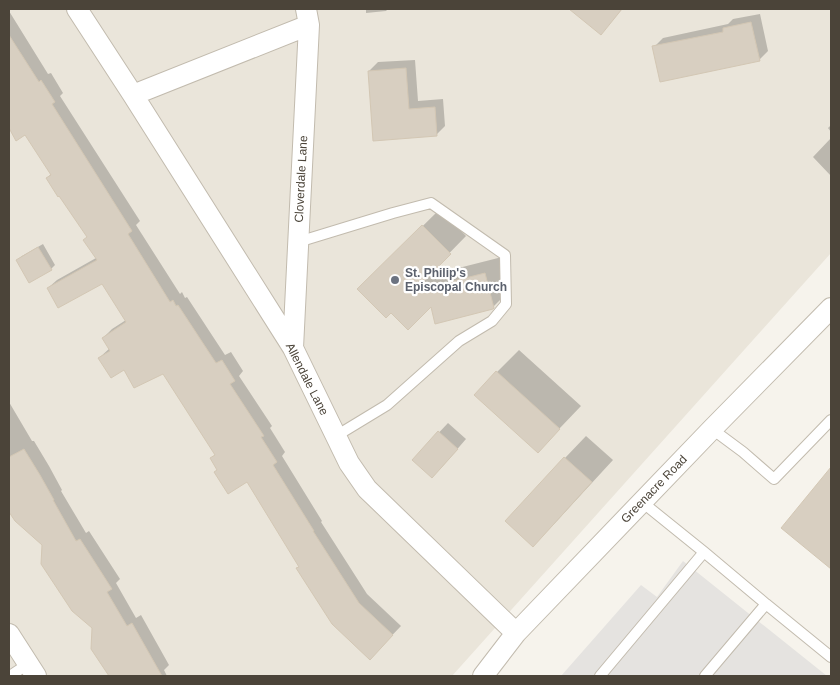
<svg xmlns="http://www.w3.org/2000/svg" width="840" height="685" font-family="Arial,sans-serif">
  <rect width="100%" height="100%" fill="#f6f3ec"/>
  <!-- residential -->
  <path fill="#eae5da" d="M9,9h822v244l-379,423h-443z"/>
  <!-- parking -->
  <path fill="#e5e3e0" d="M683,561l144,115h-266l80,-91 16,12z"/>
  <!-- shadow -->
  <path fill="#0003" d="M366,9h22l-2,2 -20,2z
    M571,9h51l-21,24z
    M9,11l39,63 3,-1 12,20 -3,3 80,125 -4,4 44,69 2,-2 3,6 2,-1 38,58 6,-3 12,19 -4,5 33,50 -2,2 15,24 -3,4 40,65 -1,1 46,72 34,32 -23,24 -78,-84 -53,-86 -28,-11 -8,-10 5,-5 -53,-82 -38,-4 -26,-10 11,-10 -7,-10 9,-9 14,-9 -23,-37 -55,5 9,-8 39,-22 -8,-21 -41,-59 4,-4 -25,-40 -9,5 -8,-13v-21l5,-3 -5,-9z
    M760,14l8,37 -9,9 -105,-13 9,-9 65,-14 5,-5z
    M415,60l3,41 25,-2 2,27 -9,9 -61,4 -6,-68 9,-9z
    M831,125v7l-3,-4z
    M831,138v38l-18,-19z
    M440,209l26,27 -39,40 75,-19 8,33 -18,18 -60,-3 -41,7 -32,-23z
    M43,244l12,21 -4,4 -34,-9 5,-4z
    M519,350l62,56 -43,45 -41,-79z
    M9,402l23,39h2l15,25 13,24 -1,1 25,42 3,-2 31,48 -4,4 20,35 5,-3 28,50 -5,5 3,6h-56l-18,-28v-21l-50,-83 -27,-24 -7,-10z
    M448,423l18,16 -25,29 -28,-8z
    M586,436l27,24 -58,63 -22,22 32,-87z
    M831,469v98l-48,-39z"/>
  <!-- building -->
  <path fill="#d8cfc1" stroke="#d3c7b4" d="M569,9h53l-21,26z
    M751,22l9,39 -100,21 -8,-36 71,-14v-4z
    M9,35l30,47 2,-2 14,22 -3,2 80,127 -4,3 42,68 3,-2 3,6 2,-1 38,58 6,-3 13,21 -5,3 34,52 -3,1 16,25 -4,3 41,66h-1l46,72 34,32 -23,25 -38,-36 -36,-56 3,-1 -52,-85 -19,12 -14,-22 3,-2 -7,-12 5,-3 -52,-81 -29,14 -10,-18 -13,8 -13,-20 12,-7 -8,-13 24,-16 -24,-38 -44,24 -11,-20 50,-28 -14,-20 4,-3 -28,-41 -1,1 -12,-19 5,-3 -26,-40 -9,6 -7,-13z
    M406,68l3,41 26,-2 2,29 -64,5 -5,-70z
    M422,225l29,29 -37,37 71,-18 9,35 -1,1 -58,15 -4,-17 -23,23 -17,-17 -5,5 -29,-29z
    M38,247l14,23 -23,13 -13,-23z
    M496,371l64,58 -22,24 -64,-58z
    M438,431l20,18 -26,29 -20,-18z
    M24,449l16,26 14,25h-1l23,41 4,-2 32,50 -5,3 20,34 5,-3 30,53h-53l-18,-27 1,-21 -20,-17 -31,-47 1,-19 -27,-24 -6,-9v-55z
    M564,457l28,25 -59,65 -28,-26z
    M831,467v102l-50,-41z"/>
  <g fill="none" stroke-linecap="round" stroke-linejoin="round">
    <defs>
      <path id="service" d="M298,242l95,-29 38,-10 74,52 1,49 -14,17 -33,20 -72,64 -51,31
        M712,429l31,23 31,27 57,-59
        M642,502l62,50 62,52 -61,72
        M766,604l65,53
        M10,676l18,-12
        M600,676l104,-124"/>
      <path id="minor" d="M77,9l56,86 160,253 56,115 18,26 149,144
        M133,95l176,-70
        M293,348l16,-323 -3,-16
        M9,634l27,42
        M483,676l33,-43 196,-204 119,-121"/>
    </defs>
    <!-- service casing -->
    <use href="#service" stroke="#c2bbae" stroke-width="12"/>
    <!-- minor casing -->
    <use href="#minor" stroke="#c2bbae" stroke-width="22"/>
    <!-- service -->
    <use href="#service" stroke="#fff" stroke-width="10"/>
    <!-- minor -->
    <use href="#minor" stroke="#fff" stroke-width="20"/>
  </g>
  <!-- markers -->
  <circle fill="#6b7280" stroke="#fff" stroke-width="2" cx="395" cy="280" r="5"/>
  <g text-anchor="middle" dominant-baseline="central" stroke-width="4.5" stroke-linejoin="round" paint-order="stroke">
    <!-- street labels -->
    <g font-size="12" fill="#4b4439" stroke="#fff">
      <text transform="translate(301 179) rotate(-87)">Cloverdale Lane</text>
      <text transform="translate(307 379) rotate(63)">Allendale Lane</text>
      <text transform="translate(654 489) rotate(-46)">Greenacre Road</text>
    </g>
    <!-- worship labels -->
    <g font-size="12" font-weight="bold" fill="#5b616d" stroke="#fff" text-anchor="start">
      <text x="405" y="273">St. Philip's<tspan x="405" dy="14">Episcopal Church</tspan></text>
    </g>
  </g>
  <!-- border -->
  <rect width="840" height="685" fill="none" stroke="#4b4439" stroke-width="20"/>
</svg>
